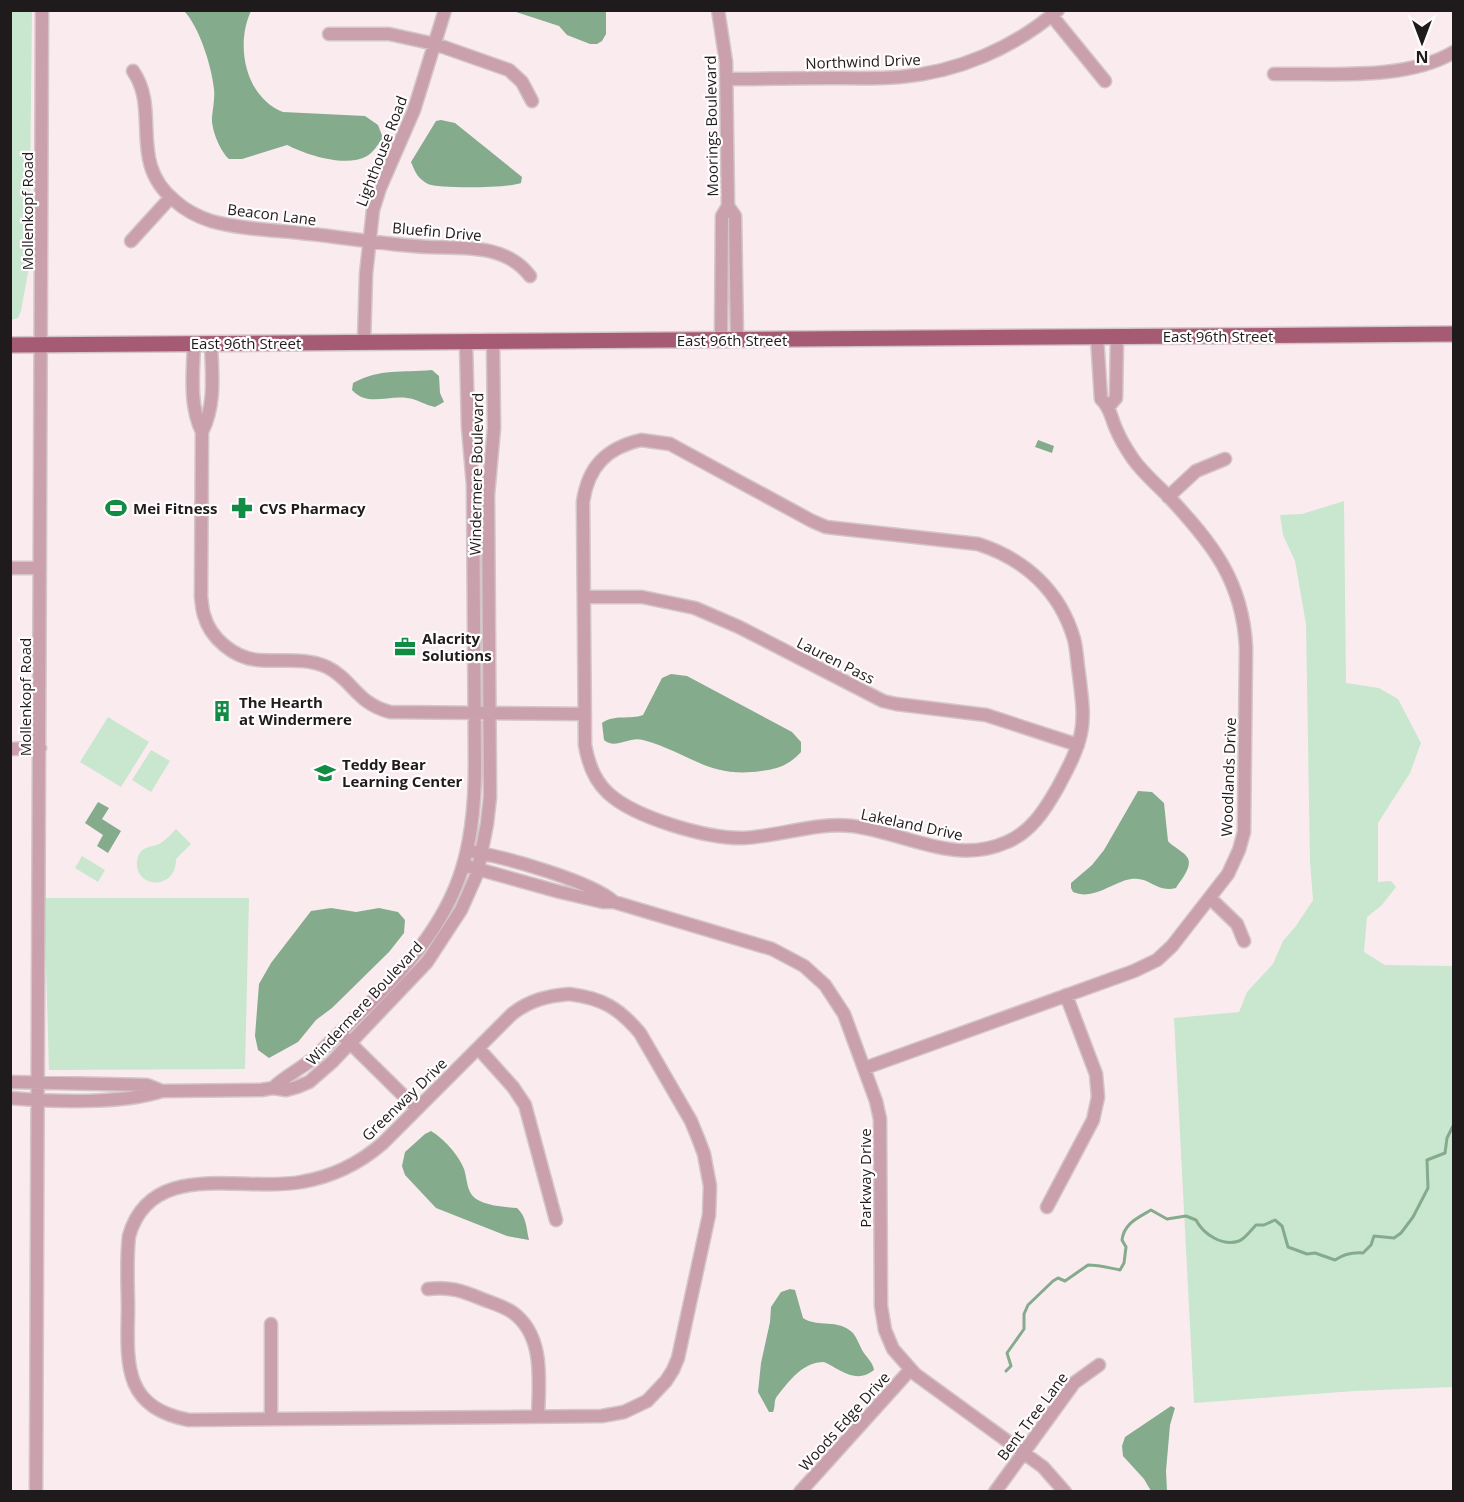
<svg xmlns="http://www.w3.org/2000/svg" width="1464" height="1502" font-family="'Open Sans',sans-serif">
  <rect width="100%" height="100%" fill="#faebef"/>
  <!-- green -->
  <path fill="#c8e7ce" d="M11,10l21,1 -3,256 -8,44 -3,7 -7,2z
    M1344,501l2,182 33,5 19,11 23,44 -11,30 -32,50v59l13,-1 5,6 -14,18 -15,12 -3,35 21,13 68,1v421l-99,4 -160,12 -20,-385 65,-6 8,-20 26,-28 10,-23 13,-15 17,-26 -3,-39 -4,-237 -11,-63 -12,-26 -3,-20 22,-1z
    M108,717l41,25 -28,45 -41,-25z
    M151,750l19,11 -19,31 -19,-12z
    M176,829l15,15 -15,15c0,33 -42,29 -39,2 3,-18 17,-12 25,-19 5,-3 10,-9 14,-13z
    M82,856l23,14 -7,12 -23,-14z
    M44,898h205l-4,171 -196,1z"/>
  <!-- water -->
  <path fill="#85ab8d" d="M184,11h67c-16,34 -6,86 32,101l82,4 13,9 5,13c-5,6 -10,15 -16,18 -21,12 -60,-1 -80,-11l-45,14h-13c-9,-8 -18,-30 -17,-42 1,-10 3,-19 2,-28 -2,-22 -15,-63 -30,-78z
    M513,11h93v23l-4,7 -5,3h-7l-23,-9 -8,-9z
    M441,120l14,3 67,54 -1,6c-12,5 -82,6 -93,1 -10,-5 -13,-12 -17,-22l25,-41z
    M432,370l7,6 1,17 4,9 -9,5c-10,-2 -18,-8 -28,-9 -19,-3 -40,9 -55,-8l1,-7c28,-15 48,-10 79,-13z
    M1038,440l16,6 -2,7 -17,-6z
    M671,674l16,2 105,56 9,10v10c-12,13 -23,17 -40,19 -52,8 -73,-19 -118,-31 -14,-4 -28,10 -39,0l-2,-17c12,-9 28,-3 41,-8l19,-37z
    M1138,791l14,1 12,11 4,38c5,6 15,10 19,16 7,9 -7,24 -11,31 -20,5 -26,-12 -45,-9 -19,3 -37,22 -58,13l-2,-4v-5l21,-18 12,-15z
    M98,802l11,6 -7,11 19,12 -13,22 -11,-7 6,-11 -18,-12z
    M331,908l25,4 23,-4 19,4 7,8 -1,13 -15,19 -57,56 -16,12 -18,22 -29,16 -11,-8 -3,-14 4,-52 12,-21 40,-52z
    M431,1131c12,7 28,24 33,38 4,12 2,26 16,32 10,5 25,6 37,7 10,9 9,20 12,32l-22,-4 -71,-28 -31,-33 -3,-9 3,-14 20,-18z
    M790,1289l5,1 8,28c15,10 35,0 50,15 4,5 6,11 9,17 4,7 11,12 12,20 -18,15 -34,-1 -50,-8 -21,0 -34,18 -46,33 -5,5 -2,11 -5,17h-4l-11,-20 3,-29 9,-41 1,-15 10,-15z
    M1171,1406l4,2 -5,17 -4,46 1,20h-16l-7,-12 -21,-23 -1,-10 3,-9z"/>
  <g fill="none" stroke-linecap="round" stroke-linejoin="round">
    <!-- stream -->
    <path stroke="#85ab8d" stroke-width="3" d="M1006,1371l5,-5 -4,-13 17,-24v-15l4,-9 25,-24 5,-3 7,3 23,-16c12,0 21,3 32,5l4,-7 2,-16 -4,-7c2,-17 16,-22 29,-30l16,9 19,-3 10,4c7,14 27,27 43,21 6,-2 12,-11 17,-16h8l11,-5 7,6 6,21 19,7 8,-1 20,7c9,-6 17,-8 28,-7l8,-8 3,-9 20,2 7,-5 12,-16 15,-29 -1,-28 18,-7 2,-15 7,-14"/>
    <defs>
      <path id="minor" d="M718,10l8,52 2,144 7,10 2,124
        M1052,16l53,65
        M329,34h60l46,10 74,26 13,12 10,19
        M133,71c28,40 -6,91 42,130 10,9 24,16 36,20 28,8 61,9 90,12 42,4 85,12 127,14 36,1 78,-3 102,29
        M1274,74c56,-1 131,7 180,-22
        M726,79c34,0 67,-1 101,-1 24,0 49,1 73,-1 58,-5 114,-29 158,-67
        M131,241l40,-44
        M721,340l1,-124 6,-10
        M364,342l2,-68 7,-64 7,-22 34,-78 31,-100
        M194,343c-1,30 -5,62 8,89
        M211,343c1,31 5,61 -9,89l-1,165c1,6 1,12 3,18 6,23 30,43 54,45 23,2 47,-3 69,7 26,13 29,36 63,45l194,2
        M1109,406l7,-8 1,-61
        M641,440l29,4 142,77 14,6 152,17c47,15 82,47 96,95 3,11 3,24 5,35 2,19 6,40 2,59 -4,19 -14,37 -23,54 -13,23 -27,45 -51,55 -53,24 -103,-10 -155,-16 -36,-4 -72,10 -108,12 -36,1 -109,-20 -136,-45 -13,-12 -20,-30 -23,-48l-2,-243c5,-35 23,-54 58,-62z
        M1168,497l28,-26 29,-12
        M10,568h30
        M584,597h58l53,11 44,19 144,74 13,3 90,11 92,30
        M10,749l30,-1
        M475,852c32,6 116,29 139,50
        M463,865l97,27 43,10h11l158,47 32,17 21,19 19,29 32,87 4,18 1,187 4,24 8,19 22,25 128,93 22,25
        M1210,898l27,26 7,17
        M569,994c33,4 50,14 71,39l51,88 7,17 6,16 6,32 -1,29 -31,143 -5,12 -7,11 -19,20 -23,11 -22,4 -413,4c-66,-12 -62,-56 -61,-110 0,-24 -2,-49 1,-74 22,-78 114,-43 172,-54 30,-5 59,-19 82,-39l129,-129c18,-14 35,-18 57,-20z
        M345,1038l72,71
        M478,1048l35,39 12,18 31,115
        M865,1068l269,-97 23,-11 15,-14 56,-72 11,-24 5,-18 2,-184c-3,-67 -34,-105 -78,-152 -12,-12 -25,-23 -35,-37 -6,-9 -12,-18 -16,-28 -6,-12 -6,-23 -16,-32l-4,-62
        M10,1082l137,3 15,6
        M273,1088c13,-13 30,-20 43,-32 53,-53 117,-105 143,-178 13,-36 16,-75 16,-113l-2,-280 -5,-58 -2,-85
        M10,1098c43,4 112,6 152,-7l99,-1 12,-2 13,2 11,-3 12,-5 23,-20 95,-100 34,-52 16,-36 10,-50 3,-27 -2,-302 6,-67 -1,-87
        M1047,1207l46,-87 5,-23 -2,-23 -30,-79
        M428,1289c21,-3 35,2 54,10 10,4 21,7 30,13 33,23 27,69 26,104
        M271,1324v95
        M36,1492l6,-1482
        M800,1492l110,-122
        M995,1492l79,-109 25,-18"/>
      <path id="major" d="M10,345l1444,-11"/>
    </defs>
    <!-- minor casing -->
    <use href="#minor" stroke="#d3c5c9" stroke-width="15"/>
    <!-- major casing -->
    <use href="#major" stroke="#d3c5c9" stroke-width="18"/>
    <!-- minor -->
    <use href="#minor" stroke="#cba0ad" stroke-width="12"/>
    <!-- major -->
    <use href="#major" stroke="#a65b75" stroke-width="15"/>
  </g>
  <!-- icons -->
  <defs>
    <symbol id="stadium-bare" viewBox="-9 -9 18 18"><path d="M0-5a6.5 5 0 1 0 0 10a6.5 5 0 1 0 0-10ZM-3.5-1.8h7v3.6h-7Z" fill="#128b45" stroke="#fffcfd" stroke-width="2.5" paint-order="stroke"/></symbol>
    <symbol id="pharmacy-bare" viewBox="-9 -9 18 18"><path d="M-2-6h4v4h4v4h-4v4h-4v-4h-4v-4h4Z" fill="#128b45" stroke="#fffcfd" stroke-width="2.5" paint-order="stroke"/></symbol>
    <symbol id="office-bare" viewBox="-9 -9 18 18"><path d="M-6-3h4V-5.5h4V-3h4V5H-6ZM-1-4.5V-3h2v-1.5ZM-6 0V1H6V0Z" fill="#128b45" stroke="#fffcfd" stroke-width="2.5" paint-order="stroke"/></symbol>
    <symbol id="building-bare" viewBox="-9 -9 18 18"><path d="M-4-6H4V6H1V3H-1V6H-4ZM-2.5-4.3h1.7v1.8h-1.7ZM.8-4.3h1.7v1.8H.8ZM-2.5-1h1.7V.8h-1.7ZM.8-1h1.7V.8H.8Z" fill="#128b45" stroke="#fffcfd" stroke-width="2.5" paint-order="stroke"/></symbol>
    <symbol id="school-bare" viewBox="-9 -9 18 18"><path d="M0-5L7-2L0 1L-7-2ZM-4 1L0 2.5L4 1V4Q0 6-4 4Z" fill="#128b45" stroke="#fffcfd" stroke-width="2.5" paint-order="stroke"/></symbol>
  </defs>
  <g fill-rule="evenodd">
    <use href="#stadium-bare" x="101" y="493" width="30" height="30"/>
    <use href="#pharmacy-bare" x="227" y="493" width="30" height="30"/>
    <use href="#office-bare" x="390" y="632" width="30" height="30"/>
    <use href="#building-bare" x="207" y="696" width="30" height="30"/>
    <use href="#school-bare" x="310" y="758" width="30" height="30"/>
  </g>
  <g text-anchor="middle" dominant-baseline="central" stroke-width="4.5" stroke-linejoin="round" paint-order="stroke">
    <!-- street labels -->
    <g font-size="15" fill="#1f1a1c" stroke="#fffcfd">
      <text transform="translate(863 61) rotate(-2)">Northwind Drive</text>
      <text transform="translate(711 126) rotate(-91)">Moorings Boulevard</text>
      <text transform="translate(381 151) rotate(-69)">Lighthouse Road</text>
      <text transform="translate(27 211) rotate(-90)">Mollenkopf Road</text>
      <text transform="translate(272 214) rotate(7)">Beacon Lane</text>
      <text transform="translate(437 231) rotate(5)">Bluefin Drive</text>
      <text x="1218" y="336">East 96th Street</text>
      <text x="732" y="340">East 96th Street</text>
      <text x="246" y="343">East 96th Street</text>
      <text transform="translate(476 474) rotate(-89)">Windermere Boulevard</text>
      <text transform="translate(836 660) rotate(27)">Lauren Pass</text>
      <text transform="translate(25 697) rotate(-90)">Mollenkopf Road</text>
      <text transform="translate(1228 777) rotate(-88)">Woodlands Drive</text>
      <text transform="translate(912 824) rotate(12)">Lakeland Drive</text>
      <text transform="translate(364 1003) rotate(-47)">Windermere Boulevard</text>
      <text transform="translate(404 1099) rotate(-44)">Greenway Drive</text>
      <text transform="translate(865 1178) rotate(-90)">Parkway Drive</text>
      <text transform="translate(1032 1416) rotate(-53)">Bent Tree Lane</text>
      <text transform="translate(844 1421) rotate(-48)">Woods Edge Drive</text>
    </g>
    <!-- poi labels -->
    <g font-size="15" font-weight="bold" fill="#1f1a1c" stroke="#fffcfd" text-anchor="start">
      <text x="133" y="508">Mei Fitness</text>
      <text x="259" y="508">CVS Pharmacy</text>
      <text x="422" y="638">Alacrity<tspan x="422" dy="17">Solutions</tspan></text>
      <text x="239" y="702">The Hearth<tspan x="239" dy="17">at Windermere</tspan></text>
      <text x="342" y="764">Teddy Bear<tspan x="342" dy="17">Learning Center</tspan></text>
    </g>
  </g>
  <!-- border -->
  <rect width="1464" height="1502" fill="none" stroke="#1f1a1c" stroke-width="24"/>
  <!-- north arrow -->
  <g transform="translate(1422 42) rotate(180)" stroke="#fffcfd" stroke-width="4.5" paint-order="stroke">
  <path d="M0-4.5L10 22L0 15L-10 22Z" fill="#1f1a1c"/>
  <text y="-9" font-size="16" font-weight="bold" text-anchor="middle" fill="#1f1a1c">N</text>
  </g>
</svg>
